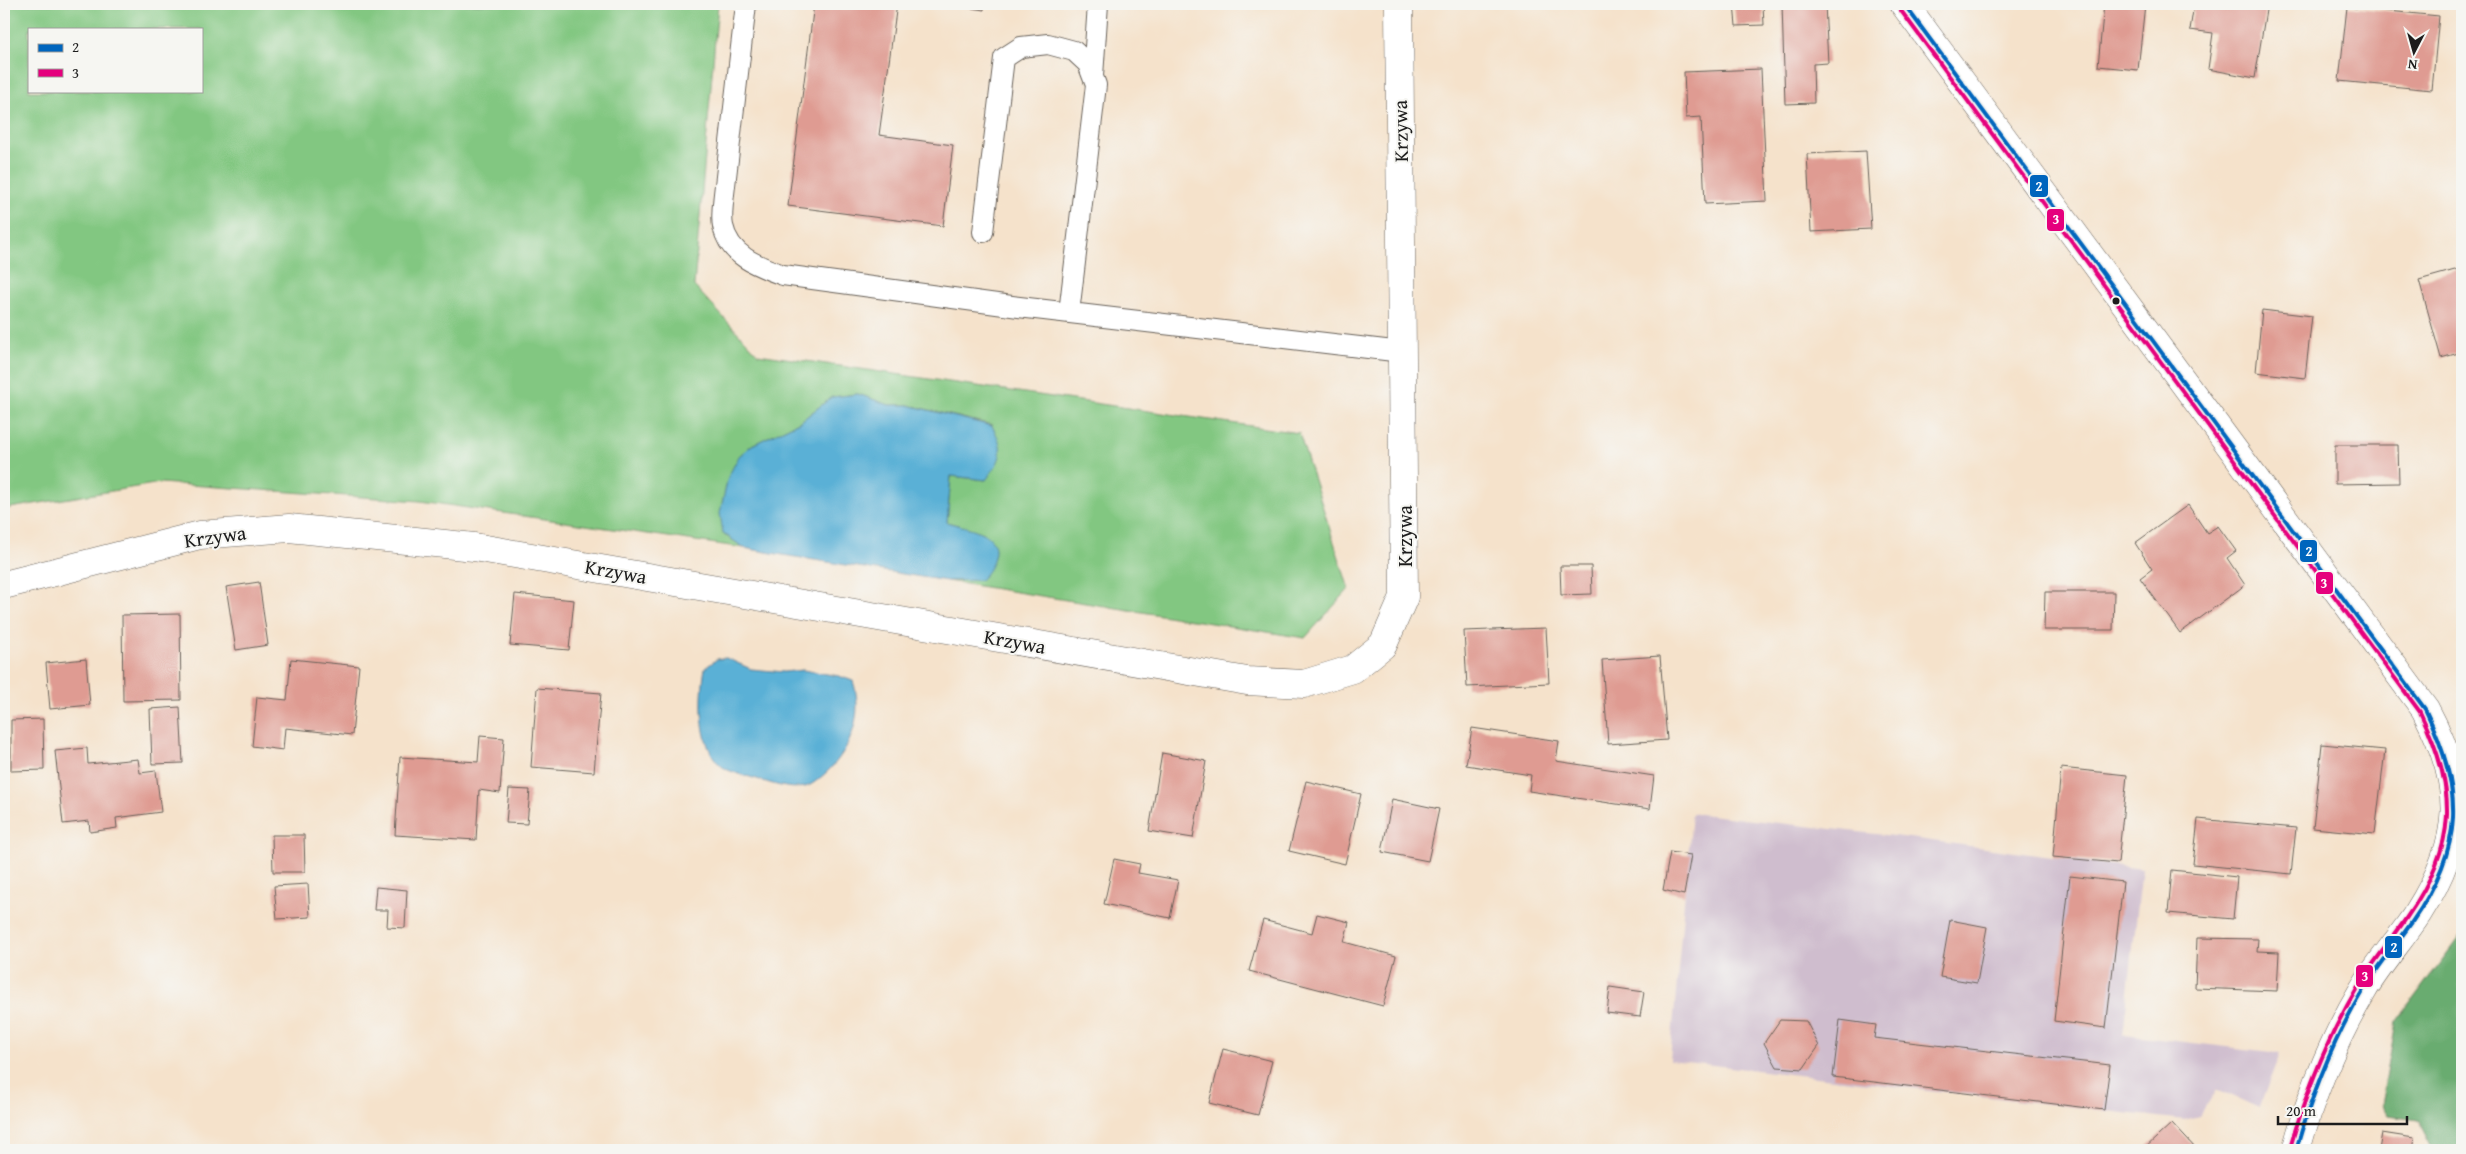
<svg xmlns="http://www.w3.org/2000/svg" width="2466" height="1154" font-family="'Gentium Book Plus',serif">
  <rect width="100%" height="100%" fill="#f6f6f2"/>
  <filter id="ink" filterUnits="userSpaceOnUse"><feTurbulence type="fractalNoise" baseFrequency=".02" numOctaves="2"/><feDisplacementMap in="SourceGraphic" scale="10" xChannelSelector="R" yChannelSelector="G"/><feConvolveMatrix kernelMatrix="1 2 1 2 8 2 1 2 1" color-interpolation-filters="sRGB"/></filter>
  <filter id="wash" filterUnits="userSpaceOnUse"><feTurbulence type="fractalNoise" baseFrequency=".0096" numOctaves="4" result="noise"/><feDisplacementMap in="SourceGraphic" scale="20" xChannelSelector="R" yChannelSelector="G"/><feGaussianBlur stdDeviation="1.12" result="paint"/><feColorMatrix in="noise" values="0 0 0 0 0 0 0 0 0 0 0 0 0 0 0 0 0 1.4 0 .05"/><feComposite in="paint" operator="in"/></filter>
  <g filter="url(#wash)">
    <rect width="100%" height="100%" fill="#f5e2cb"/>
    <!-- industrial -->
    <path fill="#cfbdce" d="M1692,813l210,24 240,32 -19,166 157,18 -21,55 -42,-19 -17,27 -16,4 -514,-60z"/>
    <!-- green -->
    <path fill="#82c781" stroke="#4f724e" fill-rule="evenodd" d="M4,4h714l-24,282 64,68 541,79 50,156 -44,49 -358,-57 33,-1 4,-47 -37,-11 4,-46 35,4 6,-55 -84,-20h-19l-31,-11 -26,3 -31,24 -49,24 -13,11 -16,77 21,15 -324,-47 -260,-18 -156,26zM29,29h172v62h-172z"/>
    <!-- forest -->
    <path fill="#69ac6f" stroke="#426446" d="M2462,933v217h-29l-15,-30 -30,-4 -7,-11 15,-83z"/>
    <!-- water -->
    <path fill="#5ab0d6" stroke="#3b6679" d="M858,394l31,11h19l84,21c14,24 10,33 -6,54l-35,-4 -4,46c17,6 55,8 47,35 -3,10 -6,15 -14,23l-33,1 -164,-26 -39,-7 -21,-15 -3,-20 8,-36 11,-21 13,-11 49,-24 31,-24z
      M726,658l25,11 33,3 19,-2 36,6 14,5c11,33 -2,68 -26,91 -6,5 -14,13 -22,15 -17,3 -32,-3 -48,-8 -10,-3 -20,-5 -29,-9 -31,-14 -28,-74 -23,-102l12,-9z"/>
    <g id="blocks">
      <!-- building -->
      <path fill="#df9b92" d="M814,4h83l-18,131 74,10 -10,81 -155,-20z
        M944,4h40v6z
        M1734,4h29l1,21 -28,1z
        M1782,4h43l3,59 -15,1 1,39 -29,1z
        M2104,4h41l-7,66 -40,-4z
        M2194,4h73l-12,74 -47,-9 5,-36 -23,-3z
        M2347,7l92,9 -7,74 -93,-9z
        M1761,69l6,132 -62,3 -4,-87 -15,1 -2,-46z
        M1866,151l5,78 -60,3 -4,-78z
        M2462,268v84l-21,6 -22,-78z
        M2262,310l50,6 -7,62 -49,-6z
        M2335,445h63l1,38 -64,1z
        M2188,505l19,28 11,-7 18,25 -9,7 18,27 -65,48 -40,-55 12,-9 -17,-26z
        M1560,566h31l1,28 -31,1z
        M259,582l9,63 -32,5 -10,-63z
        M2045,592h69l-1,38h-69z
        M515,594l59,6 -5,50 -59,-5z
        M180,614l1,86 -58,1 -1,-86z
        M1546,628l3,55 -82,4 -3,-56z
        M1660,656l7,84 -59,4 -6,-84z
        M86,659l4,46 -40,4 -4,-46z
        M291,659l68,7 -7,69 -67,-7 -2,22 -31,-4 5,-49 30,3z
        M537,688l64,5 -7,79 -63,-5z
        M180,707l3,56 -31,1 -2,-55z
        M43,719l1,51 -33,1v-51z
        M1472,728l87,13 -3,20 98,15 -4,33 -121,-18 2,-16 -65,-10z
        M480,736l24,2 -4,55 -21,-3 -3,50 -81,-5 5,-78 78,5z
        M2322,744l63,6 -10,84 -62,-6z
        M87,748l1,16 50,-5 2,14 16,-2 5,41 -45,6 1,10 -27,4 -1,-11 -26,3 -8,-73z
        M1162,753l44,8 -13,77 -44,-7z
        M2061,768l66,7 -9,88 -65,-6z
        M1306,781l55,13 -16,70 -56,-13z
        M509,789l21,1 -3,34 -21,-1z
        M1392,799l47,10 -11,52 -46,-9z
        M2198,819l98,9 -5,46 -98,-10z
        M272,835h32l1,37h-32z
        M1670,852l21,3 -7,40 -21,-5z
        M1114,859l26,5 -2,9 40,7 -8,38 -66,-14z
        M2172,870l65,7 -4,42 -65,-6z
        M2070,876l53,6 -17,146 -52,-7z
        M308,884l2,33 -33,2 -3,-33z
        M376,887l31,3 -2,38 -18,-1 1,-17h-14z
        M1317,914l32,8 -5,20 52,14 -13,50 -134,-35 14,-51 49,13z
        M1950,920l37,7 -10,56 -37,-6z
        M2197,938l61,1 -1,12 22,1 -2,39 -82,-3z
        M1610,987l34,5 -4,25 -33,-4z
        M1780,1020l26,1 13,25 -16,23 -26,-2 -13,-24z
        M1840,1020l36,5 -2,13 236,27 -6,45 -271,-33z
        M1223,1049l49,12 -14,54 -49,-12z
        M2172,1123l25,27h-54z
        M2382,1133l32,5 -2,12h-33z"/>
    </g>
  </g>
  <g filter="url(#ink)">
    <use href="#blocks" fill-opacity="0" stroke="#686159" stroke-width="1"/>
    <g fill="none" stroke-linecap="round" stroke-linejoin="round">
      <defs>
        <path id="service" d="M746,4l-22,190c-1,10 -3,22 -1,32 6,30 35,40 60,49l236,32 383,45
          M1093,76l5,-72
          M983,232l21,-174 17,-11 27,-3 26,7 14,13 8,21 -27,228"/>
        <path id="minor" d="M4,585l196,-50 89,-7 185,19 773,134 57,3 49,-15 30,-24 21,-48 -5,-593"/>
        <path id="tertiary" d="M1904,4l521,705c41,76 40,130 -7,204 -17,26 -39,50 -55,77 -31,52 -51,102 -67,160"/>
      </defs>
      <!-- service casing -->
      <use href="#service" stroke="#686159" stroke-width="22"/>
      <!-- minor casing -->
      <use href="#minor" stroke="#686159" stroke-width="29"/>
      <!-- tertiary casing -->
      <use href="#tertiary" stroke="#686159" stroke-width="29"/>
      <!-- service -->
      <use href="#service" stroke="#fff" stroke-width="20"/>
      <!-- minor -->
      <use href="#minor" stroke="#fff" stroke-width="28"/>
      <!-- tertiary -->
      <use href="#tertiary" stroke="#fff" stroke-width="28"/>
      <defs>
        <path id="bus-1" d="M1904,4l521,705c39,81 40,137 -13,213 -16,23 -34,44 -49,68 -30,50 -51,104 -67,160"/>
        <path id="bus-2" d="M1899,8l521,704c38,79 38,132 -13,205 -16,24 -35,46 -50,71 -30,51 -51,104 -67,160"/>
      </defs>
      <!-- bus-1 casing -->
      <use href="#bus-1" stroke="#f6f6f2" stroke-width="8"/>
      <!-- bus-2 casing -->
      <use href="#bus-2" stroke="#f6f6f2" stroke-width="8"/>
      <!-- bus-1 -->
      <use href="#bus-1" stroke="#0065bd" stroke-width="4"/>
      <!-- bus-2 -->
      <use href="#bus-2" stroke="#e5007d" stroke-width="4"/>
    </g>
  </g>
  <!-- markers -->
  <circle fill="#1c1c1c" stroke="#f6f6f2" stroke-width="2" cx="2116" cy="301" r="4.5"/>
  <g text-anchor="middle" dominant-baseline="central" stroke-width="4" stroke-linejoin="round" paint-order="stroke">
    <!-- street labels -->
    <g font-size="20" fill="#1c1c1c" stroke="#f6f6f2">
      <text transform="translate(1400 131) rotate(-91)">Krzywa</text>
      <text transform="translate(215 536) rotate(-8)">Krzywa</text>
      <text transform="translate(1404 536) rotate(-90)">Krzywa</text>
      <text transform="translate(616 571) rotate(10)">Krzywa</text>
      <text transform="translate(1015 641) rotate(10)">Krzywa</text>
    </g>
  </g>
  <g stroke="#f6f6f2" stroke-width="2">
    <rect x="2029" y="174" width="20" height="24" rx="5" fill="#0065bd"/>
    <rect x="2046" y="208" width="19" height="24" rx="5" fill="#e5007d"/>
    <rect x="2299" y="539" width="19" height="24" rx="5" fill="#0065bd"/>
    <rect x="2315" y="571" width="19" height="24" rx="5" fill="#e5007d"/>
    <rect x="2384" y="935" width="19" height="24" rx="5" fill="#0065bd"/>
    <rect x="2355" y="964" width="19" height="24" rx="5" fill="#e5007d"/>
  </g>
  <g font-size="14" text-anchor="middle" font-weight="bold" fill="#fff">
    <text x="2039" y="191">2</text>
    <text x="2056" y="224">3</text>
    <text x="2309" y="556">2</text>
    <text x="2324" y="588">3</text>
    <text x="2394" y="952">2</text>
    <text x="2365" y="981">3</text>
  </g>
  <!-- margin -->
  <rect width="2466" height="1154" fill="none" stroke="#f6f6f2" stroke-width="20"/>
  <!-- legend -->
  <rect x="28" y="28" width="175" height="65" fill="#f6f6f2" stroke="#9f9f9c"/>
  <rect x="38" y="44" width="25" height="8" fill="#0065bd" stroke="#9f9f9c"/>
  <text x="72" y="52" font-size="15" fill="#1c1c1c">2</text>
  <rect x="38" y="69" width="25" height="8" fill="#e5007d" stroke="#9f9f9c"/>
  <text x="72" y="78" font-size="15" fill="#1c1c1c">3</text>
  <!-- north arrow -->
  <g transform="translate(2414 52) rotate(186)" stroke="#f6f6f2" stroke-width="4" paint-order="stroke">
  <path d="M0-4L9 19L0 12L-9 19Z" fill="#1c1c1c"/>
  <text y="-8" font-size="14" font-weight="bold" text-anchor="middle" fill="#1c1c1c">N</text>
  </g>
  <!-- scale -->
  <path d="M2278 1116v8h129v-8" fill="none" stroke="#1c1c1c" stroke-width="2.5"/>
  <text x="2286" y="1116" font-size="15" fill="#1c1c1c" stroke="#f6f6f2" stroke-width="4" paint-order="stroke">20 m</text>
</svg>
